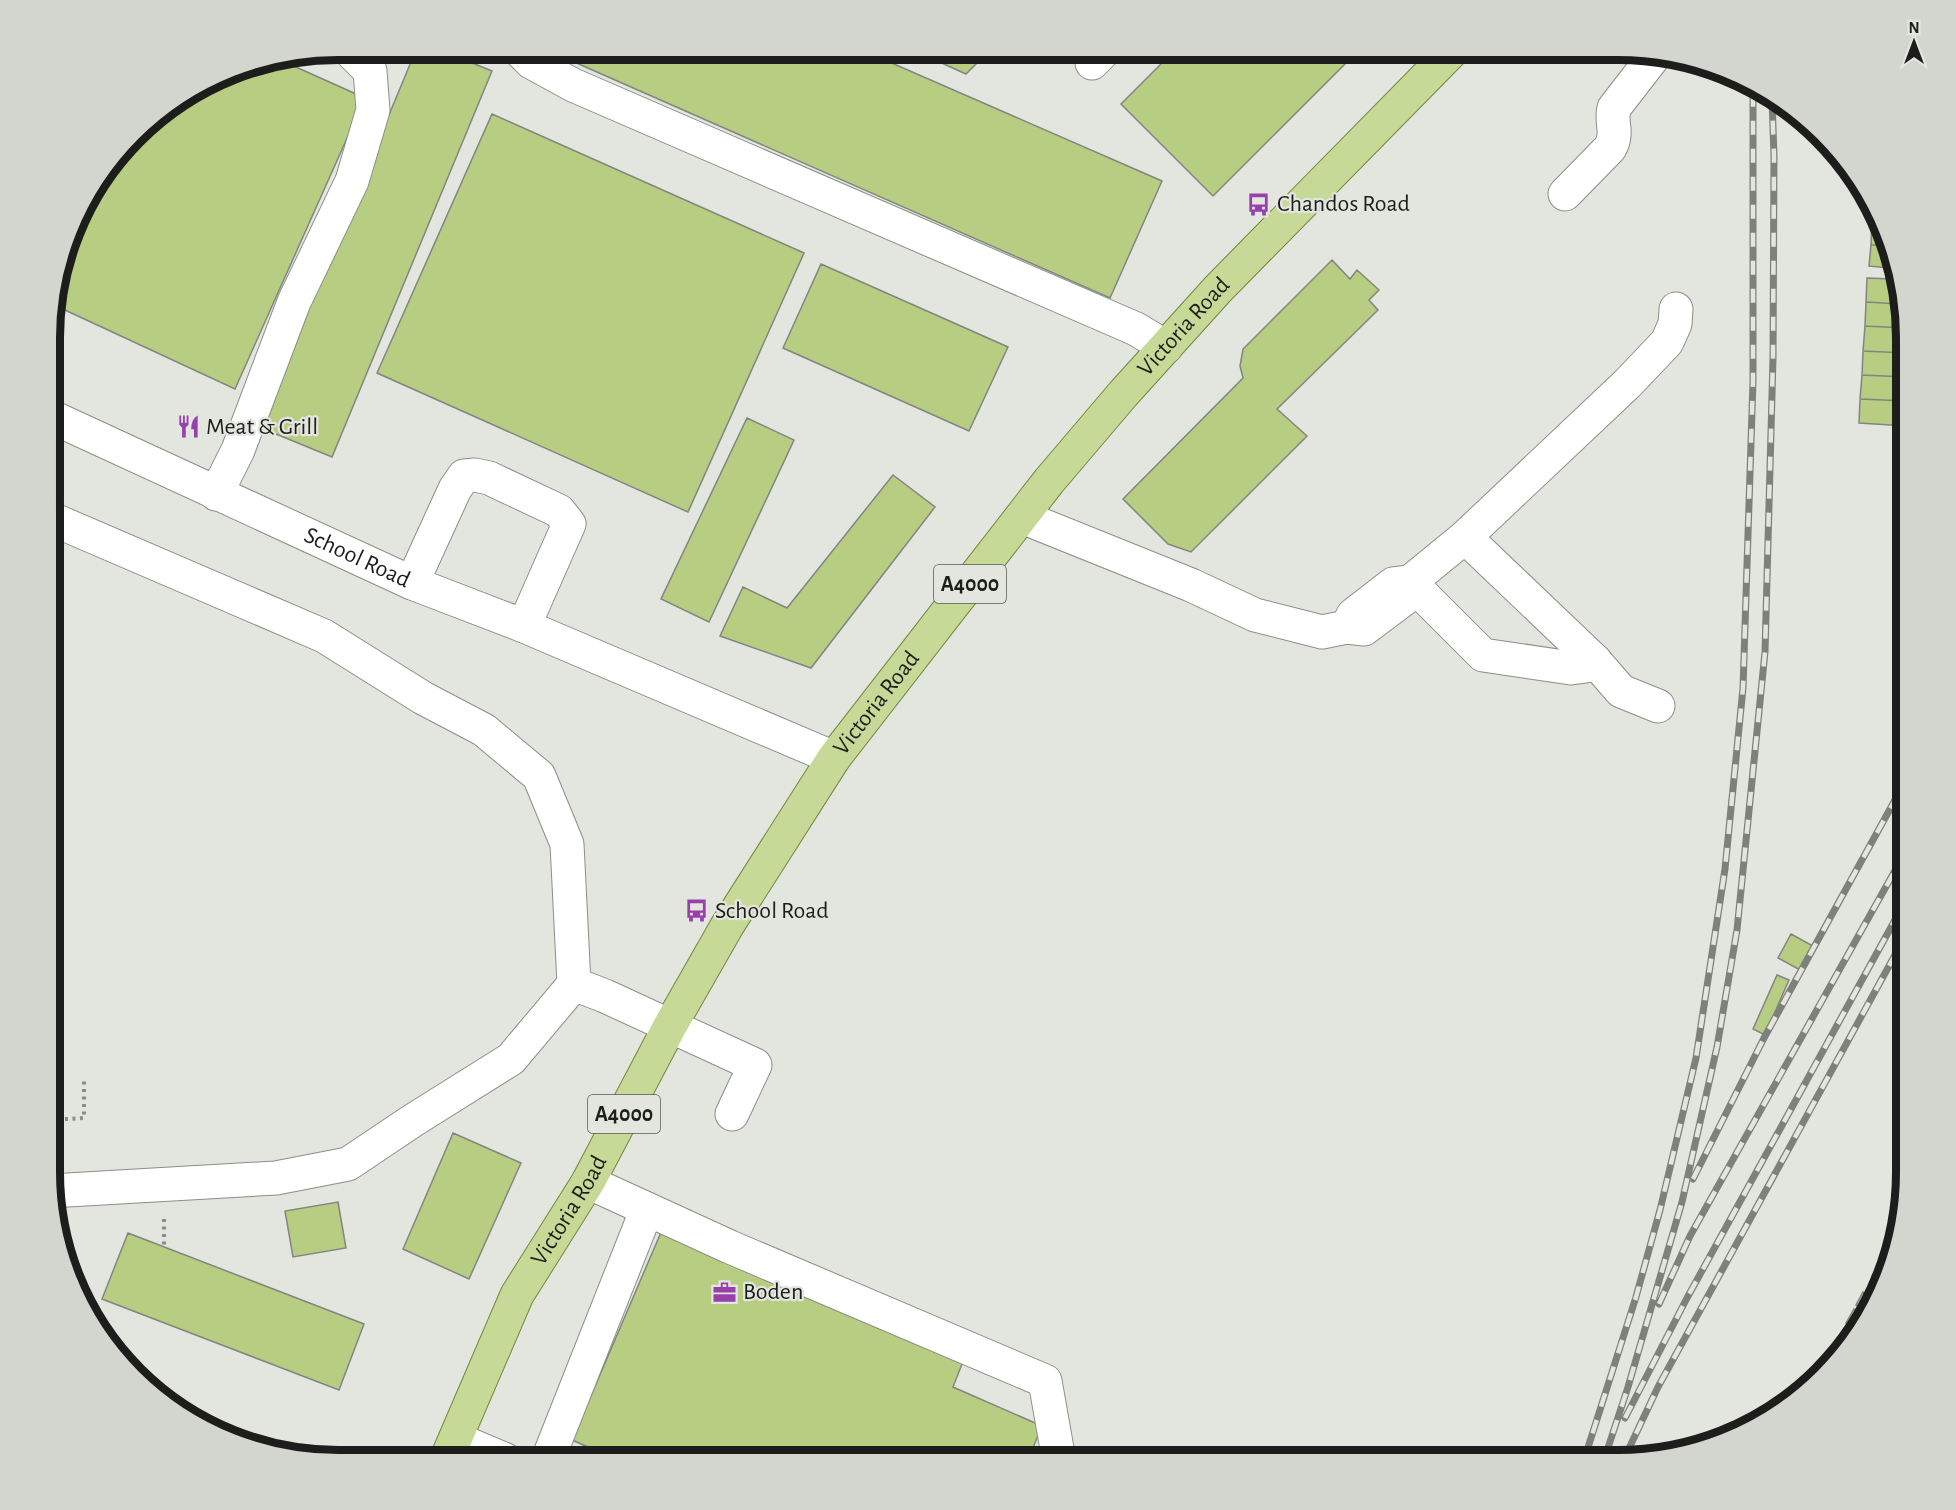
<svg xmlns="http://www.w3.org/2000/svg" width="1956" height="1510" font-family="'Alegreya Sans',sans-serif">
  <rect width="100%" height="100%" fill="#e3e5df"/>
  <!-- building -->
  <path fill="#b7cd82" stroke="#838580" stroke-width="1.5" d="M416,50h24l52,21 -160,386 -73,-30z
    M547,50h315l300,131 -52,117z
    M913,50h77l-24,24z
    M1175,50h184l-146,146 -92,-92z
    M278,59l87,39 -130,291 -183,-85 36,-110 60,-73 97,-56z
    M492,114l312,139 -116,259 -311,-139z
    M1873,205l4,6 2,11h-7z
    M1872,222h7l6,23h-14z
    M1871,245h14l5,23 -21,-2z
    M1332,260l18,19 7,-9 22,20 -10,10 9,10 -101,99 30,27 -116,116 -23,-8 -45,-45 120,-121 -3,-12 3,-17z
    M821,264l187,83 -39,84 -186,-83z
    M1867,278l26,1 6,25 -33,-2z
    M1866,302l33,2 5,24 -39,-2z
    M1865,326l39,2 2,25 -43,-2z
    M1863,351l43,2v24l-44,-2z
    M1862,375l44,2v24l-46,-2z
    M1860,399l46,2v25l-47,-3z
    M747,418l47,22 -85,182 -48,-23z
    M893,475l42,32 -124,161 -91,-32 23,-49 44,21z
    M1791,934l22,12 -13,24 -22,-12z
    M1777,975l12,5 -24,55 -12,-6z
    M453,1133l68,30 -52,116 -66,-30z
    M338,1202l8,46 -53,9 -8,-46z
    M662,1230l304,124 -13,33 89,39 -14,34h-410l-46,-20z
    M128,1233l236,91 -25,66 -237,-91z
    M1888,1242l5,3 -3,15 -9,-4z
    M1880,1261l8,4 -4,17 -12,-6z
    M1863,1292l12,6 -8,13 -11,-6z
    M1854,1309l11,6 -9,14 -10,-6z
    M1837,1339l9,5 -8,13 -8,-4z
    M1828,1358l7,4 -15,12v-1z"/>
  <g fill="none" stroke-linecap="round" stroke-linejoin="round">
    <defs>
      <g id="minor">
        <path d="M519,50l12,12 42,23 563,244 30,18"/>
        <path d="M1092,63l13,-13"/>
        <path d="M1565,194l45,-46c9,-16 0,-25 4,-40l38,-49v-5"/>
        <path id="s1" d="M52,417l360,166 112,43 310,132"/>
        <path d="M216,494l22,-44 56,-148 58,-121 21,-71 -3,-39 -21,-21"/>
        <path d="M1022,517l169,68 64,30 67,17 25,-5 17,2 40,-30 6,-17 -17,2 -40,31 -6,12"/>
        <path d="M1465,537l130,124 26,30 37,15"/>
        <path d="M412,583l43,-94 9,-13 11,-1 14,3 70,33 10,13 -45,102"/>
        <path d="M1595,661l-9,5 -15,2 -88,-13 -73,-73 55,-45 162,-153 40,-42 8,-18 1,-15"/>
        <path d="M574,984l31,12 150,69 -23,49"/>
        <path d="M588,1182l142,65 315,134 14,79"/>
        <path d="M50,1191l226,-13 72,-14 64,-43 99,-62 63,-75 -7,-140 -28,-68 -55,-46 -61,-32 -99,-62 -272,-117"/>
        <path d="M456,1439l50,21"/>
        <path d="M548,1459l99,-250"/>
      </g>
      <g id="major">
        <path id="s2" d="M446,1460l71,-165 71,-113 82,-156 57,-100 107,-168 215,-277 74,-87 95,-105 235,-239"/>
      </g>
    </defs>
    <!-- minor casing -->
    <use href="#minor" stroke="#8c8e88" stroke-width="35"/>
    <!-- major casing -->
    <use href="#major" stroke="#73873e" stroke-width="35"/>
    <!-- path -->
    <path stroke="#8b8d89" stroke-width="4" stroke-dasharray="3 4.5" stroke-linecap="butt" d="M50,1120l34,-2v-37
      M164,1219v28"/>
    <!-- minor -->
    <use href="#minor" stroke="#fff" stroke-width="33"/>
    <!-- major -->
    <use href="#major" stroke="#c7d997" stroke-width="33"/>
    <defs>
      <path id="rail" d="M1693,1179l71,-141 142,-258
        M1659,1304l31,-68 216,-385
        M1625,1418l62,-120 219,-398
        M1624,1459l34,-72 248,-452
        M1584,1460l52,-163 24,-87 36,-152 29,-189 18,-181 10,-307v-294
        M1604,1460l24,-73 54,-185 35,-155 20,-117 28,-278 8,-294 1,-202 -2,-57"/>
    </defs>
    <!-- rail casing -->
    <use href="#rail" stroke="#7e807c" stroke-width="7"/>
    <!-- rail -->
    <use href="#rail" stroke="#e3e5df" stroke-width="4.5" stroke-dasharray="14" stroke-linecap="butt"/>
  </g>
  <!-- icons -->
  <defs>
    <symbol id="bus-bare" viewBox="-9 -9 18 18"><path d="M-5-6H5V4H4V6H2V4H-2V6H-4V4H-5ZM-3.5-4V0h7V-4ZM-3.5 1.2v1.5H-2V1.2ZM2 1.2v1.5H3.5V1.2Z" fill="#9740ac" stroke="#e3e5df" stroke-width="2.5" paint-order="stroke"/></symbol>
    <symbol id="restaurant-bare" viewBox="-9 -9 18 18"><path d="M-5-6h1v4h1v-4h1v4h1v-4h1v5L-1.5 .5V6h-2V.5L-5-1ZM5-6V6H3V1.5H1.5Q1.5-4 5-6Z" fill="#9740ac" stroke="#e3e5df" stroke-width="2.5" paint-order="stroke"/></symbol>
    <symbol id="office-bare" viewBox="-9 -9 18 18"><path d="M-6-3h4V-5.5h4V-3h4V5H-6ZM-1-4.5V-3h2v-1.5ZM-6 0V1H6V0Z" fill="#9740ac" stroke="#e3e5df" stroke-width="2.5" paint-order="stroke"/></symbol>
  </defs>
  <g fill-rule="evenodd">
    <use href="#bus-bare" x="1242" y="188" width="33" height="33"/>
    <use href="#restaurant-bare" x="172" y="410" width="33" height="33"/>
    <use href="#bus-bare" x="680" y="894" width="33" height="33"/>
    <use href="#office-bare" x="708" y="1276" width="33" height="33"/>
  </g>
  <g text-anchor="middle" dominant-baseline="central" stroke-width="4.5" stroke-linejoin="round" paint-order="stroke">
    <!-- shield labels -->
    <g fill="#e3e5df" stroke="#585a56" stroke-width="1.5">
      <rect x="934" y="565" width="72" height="38" rx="4.5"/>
      <rect x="588" y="1095" width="72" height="38" rx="4.5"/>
    </g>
    <g font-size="22" font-weight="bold" fill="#1d1e1c">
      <text x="970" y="584">A4000</text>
      <text x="624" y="1114">A4000</text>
    </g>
    <!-- poi labels -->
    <g font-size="24" fill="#1d1e1c" stroke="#e3e5df" text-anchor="start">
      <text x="1277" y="204">Chandos Road</text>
      <text x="206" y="427">Meat &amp; Grill</text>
      <text x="715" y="911">School Road</text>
      <text x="743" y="1292">Boden</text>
    </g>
    <!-- street labels -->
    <g font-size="24" fill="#1d1e1c" stroke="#e3e5df">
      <text stroke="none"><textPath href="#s2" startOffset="1359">Victoria Road</textPath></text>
      <text stroke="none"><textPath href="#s1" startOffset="336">School Road</textPath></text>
      <text stroke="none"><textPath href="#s2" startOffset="873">Victoria Road</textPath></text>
      <text stroke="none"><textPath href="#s2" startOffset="279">Victoria Road</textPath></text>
    </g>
  </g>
  <!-- crop -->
  <path d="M0 0H1956V1510H0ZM338 60H1618A278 278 0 0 1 1896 338V1172A278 278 0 0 1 1618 1450H338A278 278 0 0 1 60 1172V338A278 278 0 0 1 338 60Z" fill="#d3d5cf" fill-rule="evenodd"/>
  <path fill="none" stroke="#1d1e1c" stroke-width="8" d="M338 60H1618A278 278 0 0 1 1896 338V1172A278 278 0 0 1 1618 1450H338A278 278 0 0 1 60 1172V338A278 278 0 0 1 338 60Z"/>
  <!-- north arrow -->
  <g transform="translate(1914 42)" stroke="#e3e5df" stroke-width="4.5" paint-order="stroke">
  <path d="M0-4.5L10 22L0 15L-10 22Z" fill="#1d1e1c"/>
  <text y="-9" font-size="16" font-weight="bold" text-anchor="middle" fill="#1d1e1c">N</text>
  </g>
</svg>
